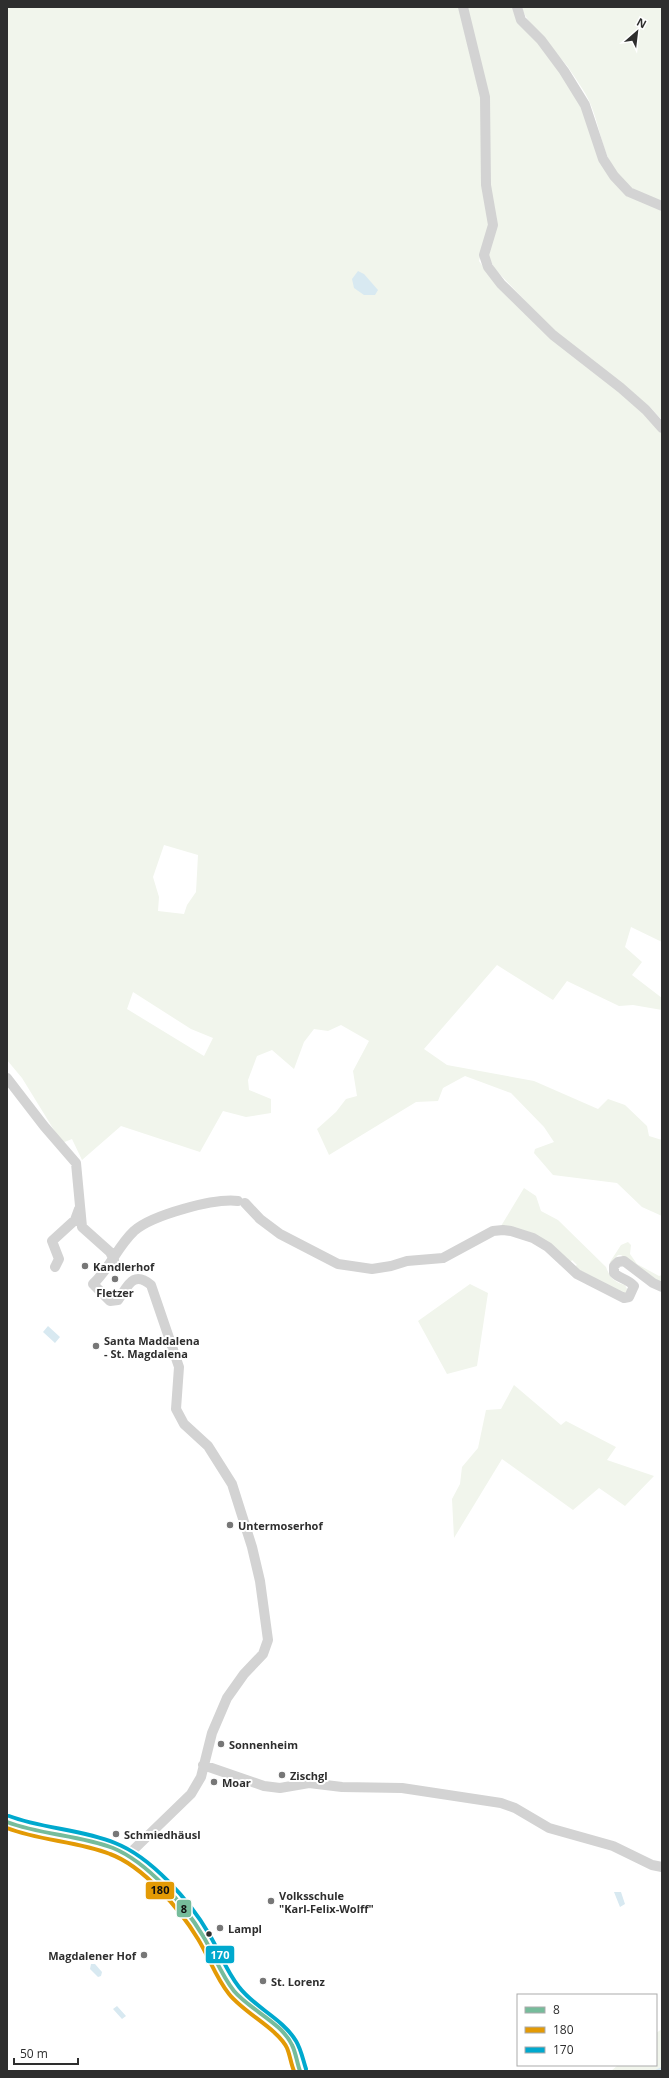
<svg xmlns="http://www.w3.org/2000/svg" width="669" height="2078" font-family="'Open Sans',sans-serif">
  <rect width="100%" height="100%" fill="#fff"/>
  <!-- green -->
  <path fill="#f1f5ec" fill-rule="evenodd" d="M7,7h453l22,91 7,127 -10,36 5,7 160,144 18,22v508l-31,-15 -6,20 17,15 -10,13 30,23v12l-29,-5 -14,1 -52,-25 -14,19 -56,-35 -73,84 23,16 87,16 64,28 10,-10 17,6 22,21 2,10 13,4v76l-20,-9 -25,-24 -64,-8 -19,-22 1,-4 19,-7 -10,-15 -33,-34 -46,-17 -22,12 -5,13 -22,1 -87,53 -12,-26 19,-17 10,-13 11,-3 -4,-25 16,-30 -28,-16 -13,6 -14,-2 -10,13 -10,27 -22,-19 -15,6 -9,24 1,10 22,9v14l-25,4 -23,-6 -23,41 -79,-26 -39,34 -10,-21 -10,4 -40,-65 -15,-18zM164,845l34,10 -2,37 -9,13 -3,9 -26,-3 1,-14 -6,-20zM133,992l58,37 22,9 -9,18 -77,-47z
    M467,7h47l47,65 20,34 45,89 36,15v210l-12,-13 -94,-74 -62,-65 -6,-14 2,-67 -1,-90z
    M522,7h140v197c-17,-8 -34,-14 -45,-30 -15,-21 -17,-48 -27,-71 -5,-12 -15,-25 -22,-36 -11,-15 -44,-45 -46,-60z
    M524,1188l12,8 5,15 17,9 48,47c4,11 8,15 19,18l3,6 -4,3 -50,-27 3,-2 -5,-5 -2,3c-22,-28 -37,-28 -69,-37z
    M628,1242l3,3 -1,9 7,10 22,12 3,-1v8l-6,-2 -35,-26h-3l-7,8 -1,-1 11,-17z
    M470,1284l18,9 -11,73 -30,8 -29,-53z
    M514,1385l47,40 5,-4 50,26 -9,13 47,16 -29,30 -26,-18 -26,22 -71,-51 -48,79 -2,-39 8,-15 2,-17 16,-19 8,-38 15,-1z
    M662,2029v42h-51l7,-6h38v-32z"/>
  <!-- water -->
  <path fill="#d8e9f1" d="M358,271l6,3 14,16 -3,5h-11l-10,-7 -2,-9z
    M48,1326l12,11 -5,6 -12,-11z
    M614,1892h7l4,12 -5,3z
    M91,1964h4l7,8 -1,4 -3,1 -8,-8z
    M117,2006l9,10 -4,3 -9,-10z"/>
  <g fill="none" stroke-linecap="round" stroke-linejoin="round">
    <!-- stream -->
    <path stroke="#d8e9f1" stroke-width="2.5" d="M656,2071l6,-3"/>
    <!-- minor -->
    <path stroke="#d3d3d3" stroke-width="10" d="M463,7l22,90 1,88 7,40 -9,30 4,12 13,17 52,51 68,53 25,22 16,18
      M517,7l4,13 20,20 23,31 21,34 18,54 11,17 15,16 33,14
      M7,1078l37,48 32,37 6,64 28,25 4,8
      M245,1203l15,16 20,15 58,30 34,5 19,-3 16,-5 36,-3 50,-27 10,-1 8,1 22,7 15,9 29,27 47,24 5,-1 5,-11c-6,-7 -14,-7 -20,-13v-7l4,-4 6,-1 29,22 9,4
      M55,1267l4,-8 -7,-18 23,-21 4,-11
      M203,1765l61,21 16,2 29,-5 33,4 60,1 99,15 14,5 34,20 64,18 39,19 10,2
      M128,1855l63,-61 10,-17 11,-44 15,-35 17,-24 19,-20 5,-14 -8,-59 -8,-34 -20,-63 -24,-38 -24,-22 -8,-15 3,-42 -28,-82c-18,-15 -23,1 -33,15l-8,1 -17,-17c18,-17 24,-37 41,-53 18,-16 80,-33 104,-30"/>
    <!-- tertiary -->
    <path stroke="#d3d3d3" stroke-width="12" d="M7,1822c38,17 82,13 119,32 20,10 65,61 77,81 11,18 17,39 31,56 14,18 36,29 52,45l6,9 8,26"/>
    <defs>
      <path id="bus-1" d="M7,1822c34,13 72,13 106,26 34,14 71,56 90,88 11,18 18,39 31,55 16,19 48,32 58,54 4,8 5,18 8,26"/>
      <path id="bus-2" d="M7,1828c33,13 70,13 103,26 33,12 70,55 88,85 11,18 18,39 31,55 15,19 49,35 58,54 3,7 4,16 7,23"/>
      <path id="bus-3" d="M9,1816c34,13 72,13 106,27 36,14 75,58 94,91 11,18 17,37 30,53 16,21 43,31 57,54 5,8 7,19 10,28"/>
    </defs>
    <!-- bus-1 casing -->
    <use href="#bus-1" stroke="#fff" stroke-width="7"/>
    <!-- bus-2 casing -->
    <use href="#bus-2" stroke="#fff" stroke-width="7"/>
    <!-- bus-3 casing -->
    <use href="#bus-3" stroke="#fff" stroke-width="7"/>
    <!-- bus-1 -->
    <use href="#bus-1" stroke="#76bc9b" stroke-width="4"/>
    <!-- bus-2 -->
    <use href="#bus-2" stroke="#e39a05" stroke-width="4"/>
    <!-- bus-3 -->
    <use href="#bus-3" stroke="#00a9ce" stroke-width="4"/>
  </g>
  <!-- markers -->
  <g fill="#777" stroke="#fff" stroke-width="1.5">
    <circle cx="85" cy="1266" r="4"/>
    <circle cx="115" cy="1279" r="4"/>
    <circle cx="96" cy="1346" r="4"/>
    <circle cx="230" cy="1525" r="4"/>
    <circle cx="221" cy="1744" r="4"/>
    <circle cx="282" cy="1775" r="4"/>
    <circle cx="214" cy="1782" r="4"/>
    <circle cx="116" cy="1834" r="4"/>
    <circle cx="271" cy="1901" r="4"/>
    <circle cx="220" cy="1928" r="4"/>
    <circle cx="144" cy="1955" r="4"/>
    <circle cx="263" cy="1981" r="4"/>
  </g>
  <circle fill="#2e2e2e" stroke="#fff" stroke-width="1.5" cx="209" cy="1934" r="3.5"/>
  <g text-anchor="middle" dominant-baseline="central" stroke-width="4" stroke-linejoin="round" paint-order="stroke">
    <!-- poi labels -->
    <g font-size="11" font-weight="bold" fill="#2e2e2e" stroke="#fff" text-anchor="start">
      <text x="93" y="1266">Kandlerhof</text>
      <text x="115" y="1292" text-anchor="middle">Fletzer</text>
      <text x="104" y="1340">Santa Maddalena<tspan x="104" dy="13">- St. Magdalena</tspan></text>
      <text x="238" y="1525">Untermoserhof</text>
      <text x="229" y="1744">Sonnenheim</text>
      <text x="290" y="1775">Zischgl</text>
      <text x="222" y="1782">Moar</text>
      <text x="124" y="1834">Schmiedhäusl</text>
      <text x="279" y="1895">Volksschule<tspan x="279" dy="13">"Karl-Felix-Wolff"</tspan></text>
      <text x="228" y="1928">Lampl</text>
      <text x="136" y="1955" text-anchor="end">Magdalener Hof</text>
      <text x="271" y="1981">St. Lorenz</text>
    </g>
  </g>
  <g stroke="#fff" stroke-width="1.5">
    <rect x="145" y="1881" width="30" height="19" rx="4" fill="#e39a05"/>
    <rect x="176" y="1899" width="16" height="19" rx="4" fill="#76bc9b"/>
    <rect x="205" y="1945" width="30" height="19" rx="4" fill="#00a9ce"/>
  </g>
  <g font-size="11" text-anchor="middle" font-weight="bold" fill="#fff">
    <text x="220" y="1959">170</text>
  </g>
  <g font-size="11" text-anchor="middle" font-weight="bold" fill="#111">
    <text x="160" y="1894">180</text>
    <text x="184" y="1913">8</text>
  </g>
  <!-- border -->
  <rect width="669" height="2078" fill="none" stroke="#2e2e2e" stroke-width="16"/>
  <!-- legend -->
  <rect x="517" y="1994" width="140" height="72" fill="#ffffff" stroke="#ababab"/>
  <rect x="525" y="2007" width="20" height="6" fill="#76bc9b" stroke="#ababab"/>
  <text x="553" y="2014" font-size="12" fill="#2e2e2e">8</text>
  <rect x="525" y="2027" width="20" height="6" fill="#e39a05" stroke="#ababab"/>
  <text x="553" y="2034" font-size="12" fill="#2e2e2e">180</text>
  <rect x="525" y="2047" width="20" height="6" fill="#00a9ce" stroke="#ababab"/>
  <text x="553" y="2054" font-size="12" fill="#2e2e2e">170</text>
  <!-- north arrow -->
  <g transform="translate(637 32) rotate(28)" stroke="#ffffff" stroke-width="3" paint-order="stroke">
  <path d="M0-3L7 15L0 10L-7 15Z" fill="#2e2e2e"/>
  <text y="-6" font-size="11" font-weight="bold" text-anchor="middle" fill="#2e2e2e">N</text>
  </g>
  <!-- scale -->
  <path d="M14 2058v6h64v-6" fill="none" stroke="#2e2e2e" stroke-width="2"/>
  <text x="20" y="2058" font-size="12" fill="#2e2e2e" stroke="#ffffff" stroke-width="3" paint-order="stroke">50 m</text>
</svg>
